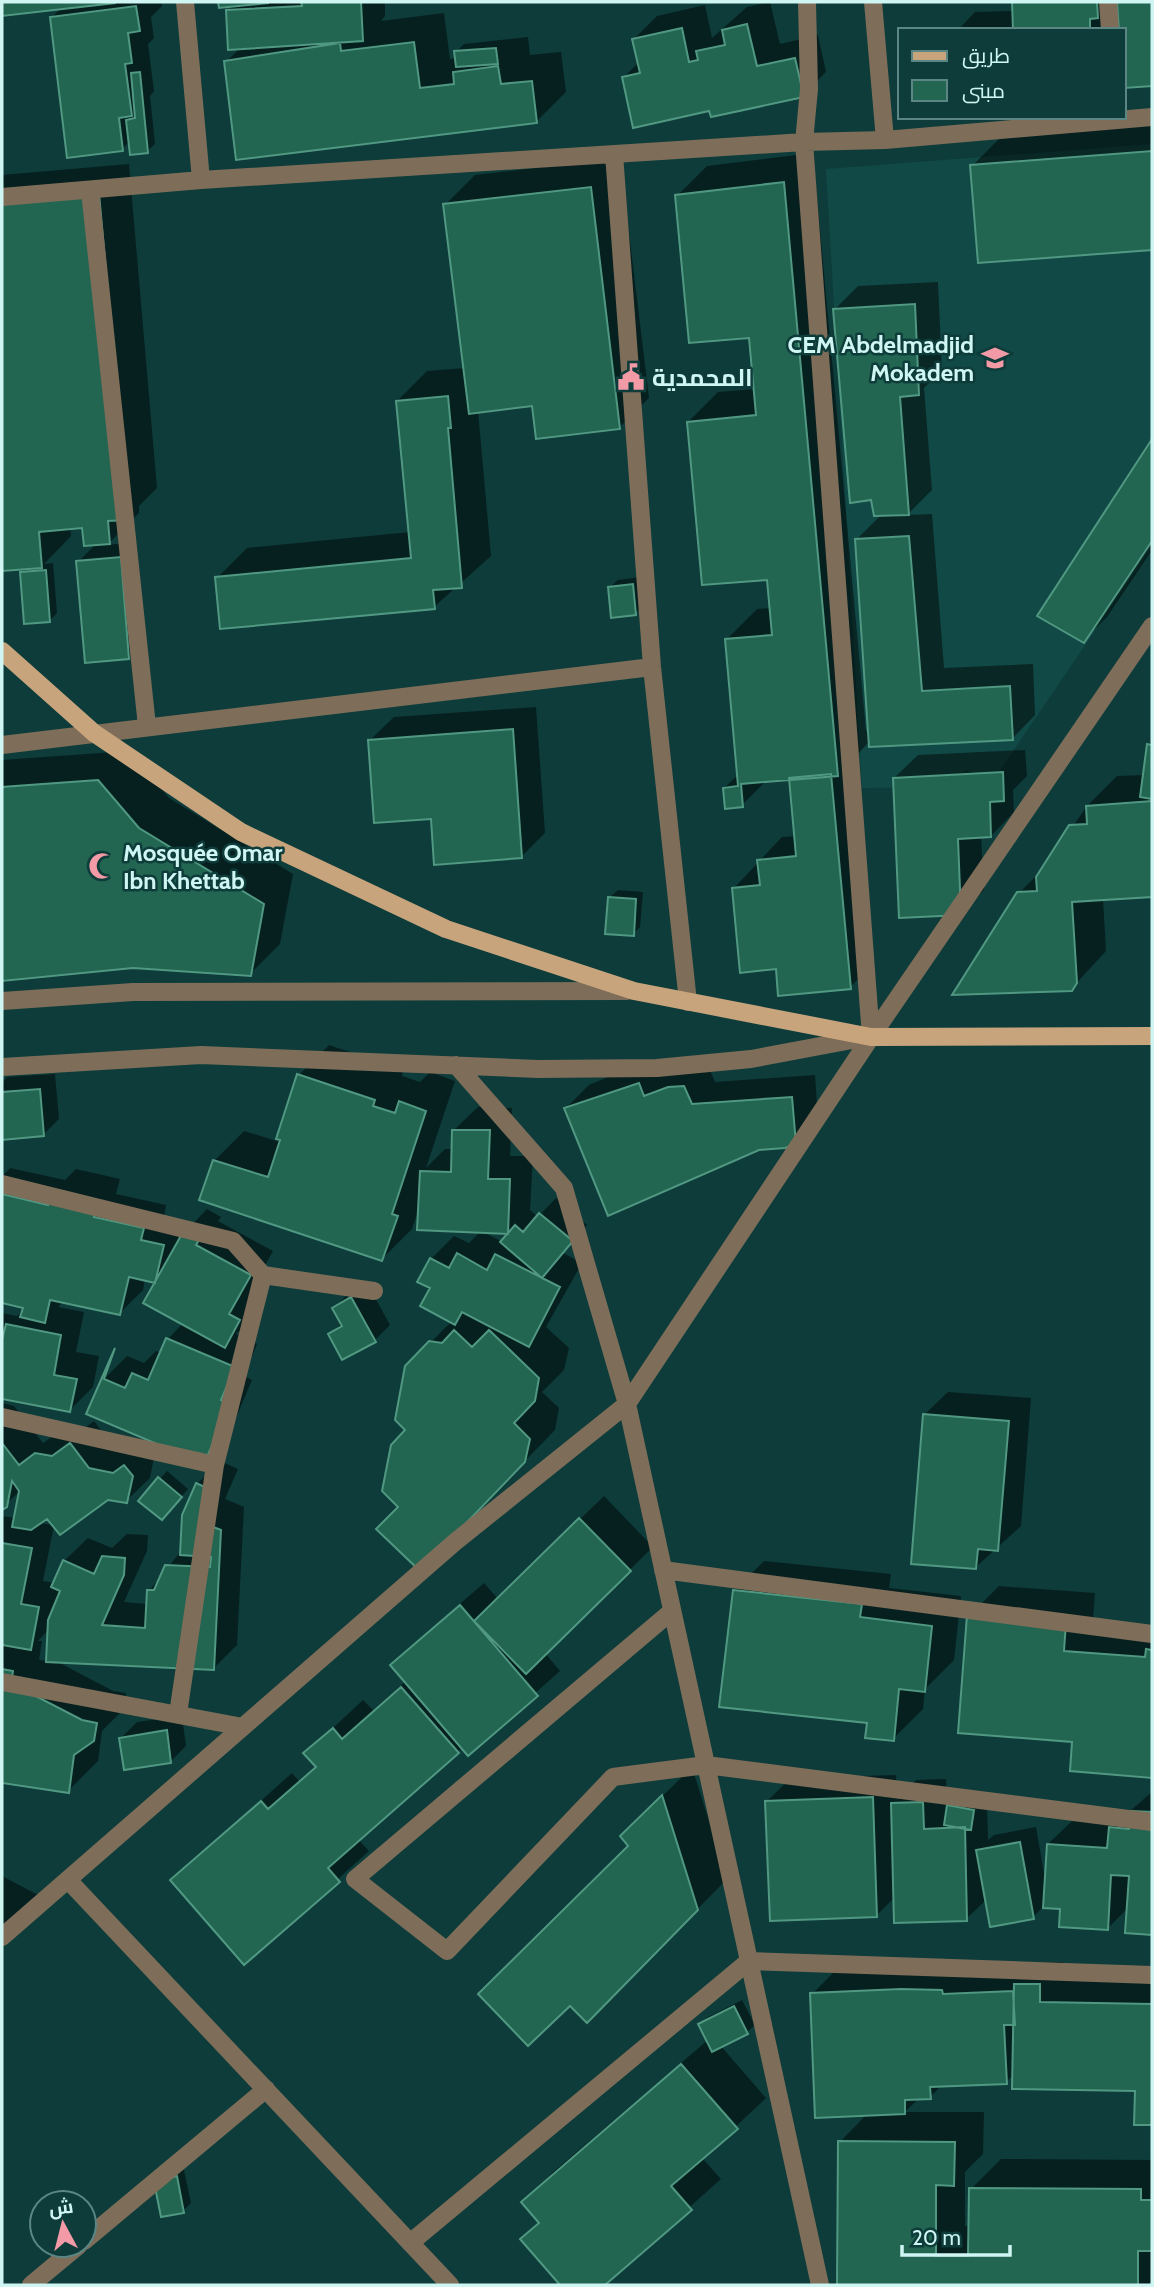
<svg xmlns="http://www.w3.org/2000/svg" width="1154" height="2287" font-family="Cabin,Cairo,sans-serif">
  <rect width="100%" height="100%" fill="#0d3c3a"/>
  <!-- built -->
  <path fill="#114946" d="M1152,144v403l-164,241 -21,-18 -27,17 -78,1 -36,-619z"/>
  <!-- shadow -->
  <path fill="#0007" fill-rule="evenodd" d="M2,2h159l1,4 -11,11 3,21 -6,6 6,47 -4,5 5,48 -8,7 -17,-10 -8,8 -70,-132 10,-10 -60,7z
    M220,2h165v14l-4,5 63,-8 6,46 6,-1v-6l8,-8 64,-7 2,18 31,-3 5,40 -30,30 -310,-60 15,-15 -14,-36 7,-6 -14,1z
    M770,2l10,42 38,-9 8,37 -23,23 -92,14 -87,-32 15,-15 -5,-23 23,-23 48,-11 7,33 35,-31z
    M1014,2h138v82l-28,2v-56h-166l17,-18 39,-1z
    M1152,125v124l-173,13 -7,-96 30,-30z
    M813,153l53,578h3l-12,-192 25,-25 -47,-205 23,-23 80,-4 4,88 -18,18 8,102 -25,25 25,-1 12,154 89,-4 2,51 -23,24 -142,2 -15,16 19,207 -24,23 -73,-20 -43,-79 48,-51 14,-1 -5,-58 -24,2 -25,25 -18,-17 15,-14 -12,-135 30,-30 15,-1 -3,-30 -81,-156 30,-30 37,-3 -4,-53 -74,-140 30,-30z
    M620,158l29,240 -30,30 -85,-23 -56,6 13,145 -57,51 -217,-29 30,-30 163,-16 -13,-131 30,-30 38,-3 -20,-163 30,-30z
    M129,164l28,324 -18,18v7l-32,32 29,-3 9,99 -16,16 -51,-95 19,-19 -13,-17 -14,1 1,9 -27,28 9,-1 4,50 -7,7 -28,-48 5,-5 -25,3v-395z
    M1152,442v108l-45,67 -23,23 -45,-25z
    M640,577l3,29 -8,8 -25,-27 8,-7z
    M536,707l9,126 -24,24 -151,-117 24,-23z
    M1152,741v154l-49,4 3,52 -35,38 -52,-96 24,-24 44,-63 30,-30 28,-1 4,-30z
    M1025,750l2,26 -14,14 1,22 -23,24h-10l3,54 -24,24 -66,-136 24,-23z
    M129,751l40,47 124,76 -13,70 -30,30 -117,-7 -131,13v-220z
    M618,890l25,2 -3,35 -7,7 -23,-37z
    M329,1045l74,25 -1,6 18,6 10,-10 25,9 -29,87 19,-19h8l1,-19 24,-23 34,1 -2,48h23l-3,54 8,7 18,-19 31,27 -24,28 19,10 -36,64 23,21 -5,22 -22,22 17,16 -4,22 -106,109 -49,-32 8,-77 -1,-64 45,-45 -20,-34 -1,-28 23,-23 15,7 12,-12 22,11 8,-10 -92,-4v-20l-7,21 -30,30 -168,-98 30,-30 33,10 22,-66z
    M707,1063l8,19 100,-7 3,44 -23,24 -229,-35 23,-23 19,-8z
    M55,1074l4,45 -16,16 -41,3v-55l5,-6z
    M10,1168l55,12 11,-11 44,10 -4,15 50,11 -2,12 20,16 23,-24 14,8 -3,4 55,30 -22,39 -3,33 -12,11 21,10 -13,32 8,4 -25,59 -23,23 -100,-83 23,-23 17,7 12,-12 6,2 6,-14 15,-16 -26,-41 -12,-3 -2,11 -23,23 -56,-12 -6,6 26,5 -8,40 23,4 -6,31 -23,23 -68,-13v-84l15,3 9,-9 -24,-6v-124z
    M367,1283l23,42 -15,15 -45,-5 12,-12 -8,-15 16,-16z
    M948,1392l83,6 -10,128 -45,41 -52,-152z
    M2,1403l12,3 29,37 17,-12 17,3 17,-13 18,24 43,7 -5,26 -24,23 -18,-3 -61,18 -9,7 16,2 -11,56 12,2 9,-22 24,-23 24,10 15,-14 21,1 -1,16 -23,51 24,2 1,-13 33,-41 15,-66 23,-23 18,8 -13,30 19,8 -7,138 -24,24 -157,-8 57,30 13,2 -2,16 -22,22 -4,30 -30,30 -66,-10v-265l13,2 7,-29 -20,19zM49,1629l-1,32 -9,-1 3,-19h-4z
    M167,1471l21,18 -19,22 -28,-11z
    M604,1496l49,51 -108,106 15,18 -92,82 -5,-6 -105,92 11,12 -124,112 -73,-83 120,-107 7,8 18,-16 -11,-12 57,-53 10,10 33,-29 -14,-16 24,-23 68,-59 14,16z
    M764,1561l127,13 -2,14 72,8 -7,64 -29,29 -2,20 -30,30 -24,-18 -135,-130z
    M999,1586l96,7 -2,28 59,5v150l-80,-6 2,-29 -105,-125z
    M182,1716l4,30 -16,16 -49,-24 16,-16z
    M692,1767l35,112 -110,112 14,-146 -9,-9z
    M896,1775l1,25 19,-20 30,-1 1,29 9,-10 31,7 1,35 6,-5 42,-8 9,52 3,-35 24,-23 43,3 37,-32v141l-25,-1 2,-25 -22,22 -45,-22 -18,-1 -11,11 -46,-18 -21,20 -71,-22 -19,19 -109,-115 24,-23z
    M2,1876l40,21 -40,37z
    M1063,1962v17l89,2v143l-16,-1 1,-34 -123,-15 -8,8 -64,3 -12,12 -11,1 -14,14h79l-1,42 -18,18v54h5l1,-37 30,-30 151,1v121l-4,4h-309l1,-143 27,-28 -55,-120 30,-30z
    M742,2000l13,25 -8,7 -27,13 46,53 -64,60 19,21 -119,106h-40l-40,-46 18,-18 -16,-19 29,-30 155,-132 -8,-16 8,-7z
    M184,2170l7,33 -8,8 -20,-36z"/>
  <!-- building -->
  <path fill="#226551" stroke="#509881" stroke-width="2" d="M2,2h113v1l-113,13z
    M218,2h50v1l-49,5z
    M301,2h60l2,39 -135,9 -2,-40 76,-4z
    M1012,2h85l1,16 -8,1v11h-77z
    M1117,2h35v84l-28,2v-58h-5z
    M136,6l4,25 -12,2 4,30 -7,1 7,52 -13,2 4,33 -56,7 -17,-141z
    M747,24l10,42 38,-8 9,39 -93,20 -2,-6 -76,17 -11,-51 18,-4 -8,-34 50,-11 7,34 9,-2 -2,-9 29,-6 -3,-15z
    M414,42l6,46 34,-4 -1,-12 45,-6 3,18 31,-3 5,42 -301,37 -12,-99 116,-18 1,8z
    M496,48l2,16 -42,3 -2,-16z
    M140,72l8,81 -18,2 -4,-35 9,-2 -4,-45z
    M1152,151v99l-174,13 -8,-98z
    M784,182l54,594 -97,8 2,23 -18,2 -2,-21 15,-2 -13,-147 47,-4 -5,-55 -65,5 -15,-163 69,-7 -7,-77 -60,5 -14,-148z
    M591,187l29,242 -84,10 -4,-33 -63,8 -26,-210z
    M99,193l29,327 -20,1 2,23 -26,2 -2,-18 -43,4 3,36 -40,3v-369z
    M915,304l4,91 -19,2 9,118 -35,1 -3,-16 -21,3 -17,-194z
    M448,396l3,32h-3l14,160 -29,2 2,19 -215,20 -5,-52 196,-19 -15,-157z
    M1152,439v102l-68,102 -47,-27z
    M909,536l13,155 88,-5 3,54 -144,7 -14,-208z
    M121,557l8,102 -44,4 -9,-102z
    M46,570l4,52 -26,2 -4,-52z
    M633,584l3,31 -25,3 -3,-31z
    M513,729l9,129 -88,7 -3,-46 -57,4 -6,-83z
    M1147,744l5,1v54l-12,-2z
    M1003,772l1,29 -14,1 1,35 -33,2 3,76 -62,3 -6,-140z
    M831,774l20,215 -73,7 -2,-27 -36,4 -8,-85 28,-3 -3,-25 39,-4 -7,-78z
    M98,780l41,48 125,76 -13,72 -118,-8 -131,13v-194z
    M1152,801v96l-80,5 5,81 -5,8 -120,4 65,-103 20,-1 -1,-14 33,-52 18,-1 -1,-18z
    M608,897l28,2 -2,37 -29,-2z
    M297,1074l78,26 -2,6 22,7 4,-12 27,10 -34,103 6,2 -16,45 -183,-61 14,-40 55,17 12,-37 -4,-1z
    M639,1083l5,13 24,-9 16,-1 8,18 100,-7 4,47 -11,4 -26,2 -151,66 -44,-108z
    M40,1089l4,47 -42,4v-48z
    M452,1130h38l-2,49h22l-2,55 -91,-4 3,-59 31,1z
    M51,1192l46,10 -3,15 50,11 -3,12 23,5 -9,38 -26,-6 -9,38 -70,-15 -5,23 -25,-6 3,-9 -21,-5v-109l46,11z
    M539,1213l34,28 -31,37 -42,-36 15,-17 8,7z
    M183,1232l16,8 -3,5 55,30 -22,39 11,6 -15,28 -82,-45z
    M457,1253l30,17 8,-16 65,33 -31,60 -67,-35 -7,13 -35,-19 10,-18 -13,-6 13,-24 19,10z
    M351,1297l25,45 -34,18 -14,-26 14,-8 -10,-18z
    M6,1324l55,11 -7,40 23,4 -7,33 -68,-13v-59z
    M454,1330l18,17 17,-17 50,48 -4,23 -21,22 16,16 -5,23 -105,109 -44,-42 22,-22 -16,-16 9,-46 14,-15 -10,-10 10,-54 24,-25 13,2z
    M166,1338l69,29 -14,33 9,4 -26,60 -118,-50 29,-66 -11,31 21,9 7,-15 16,7z
    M923,1414l86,7 -11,130 -20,-2 -2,20 -65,-5z
    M2,1443l17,22 16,-12 17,3 18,-13 19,25 24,5 11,-8 9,11 -6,27 -19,-3 -48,35 -13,-16 -16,11 -19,-3 7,-36 -7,-10 -5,26 -5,3z
    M158,1477l24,20 -20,23 -24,-19z
    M196,1483l20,9 -13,31 18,7 -7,140 -168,-8 2,-42 12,-29 -9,-4 12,-27 31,14 8,-18 23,2 -1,17 -22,50 43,3 2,-38h7l11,-25 45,2 1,-10 -31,-2 2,-40z
    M579,1518l52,53 -105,103 -52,-53z
    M2,1543l30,5 -11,56 18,3 -8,43 -29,-5z
    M733,1590l129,14 -2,13 72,9 -7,66 -26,-3 -5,52 -29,-3 2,-15 -148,-16z
    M460,1605l78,91 -70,60 -78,-91z
    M967,1615l99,7 -2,29 81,6 1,-8 6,1v128l-82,-7 2,-29 -114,-9z
    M2,1669l11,2 -3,18 18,3 54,28 15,3 -3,18 -20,14 -5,38 -67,-10z
    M401,1687l58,66 -131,115 12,14 -96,83 -74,-85 91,-79 7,8 48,-42 -13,-14 30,-25 9,11z
    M167,1730l4,33 -47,7 -5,-32z
    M662,1795l36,115 -111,113 -17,-17 -42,40 -50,-52 150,-148 -8,-10z
    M873,1797l4,120 -107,4 -5,-120z
    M923,1802l1,27 41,-2 2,94 -73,2 -3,-120z
    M947,1805l27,5 -3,20 -27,-5z
    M1131,1811l21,1v123l-27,-2 4,-57 -18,-1 -3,55 -49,-3 1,-18 -17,-1 4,-64 60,4 2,-21 20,2z
    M1020,1842l14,77 -44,8 -14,-77z
    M1014,1984h26v18l112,2v121h-18l1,-34 -123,-2z
    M901,1989l41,1 1,4 70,-3 2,34h-11l3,59 -77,3 1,12 -26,1v14l-90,4 -5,-125z
    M734,2006l14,28 -36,18 -14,-28z
    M681,2064l57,65 -67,57 21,24 -87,75h-45l-40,-46 19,-16 -18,-21z
    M838,2141l117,1 -1,44 -18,-1v71h32l1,-68 172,1v11h11v51h-14v34h-301z
    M177,2176l7,37 -23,4 -7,-35z"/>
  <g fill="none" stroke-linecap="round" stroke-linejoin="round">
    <!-- minor -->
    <path stroke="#7e6d59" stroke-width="18" d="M185,2l16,178
      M807,2l2,87 -5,53 67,895
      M873,2l12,138
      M1108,2l2,28
      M614,154l38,513 36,335
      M90,191l57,535
      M2,197l199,-17 603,-38 81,-2 267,-23
      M2,745l650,-78
      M2,1001l131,-9 494,-1
      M456,1065l108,123 63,216 193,881
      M2,1067l199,-12 337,14 119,-1 94,-9 117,-22
      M2,1184l231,57 30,34 111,16
      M2,1417l213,48
      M663,1570l489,64
      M672,1611l-317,268 92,72 166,-174 93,-12 446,57
      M2,1682l241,45
      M178,1714l37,-249 48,-190
      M68,1880l382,405
      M2,1937l453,-395 172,-138 244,-367 281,-411
      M84,2241l182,-152
      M410,2243l339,-282 403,14
      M31,2285l48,-40"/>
    <!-- major -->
    <path stroke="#c8a47c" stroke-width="18" d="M2,651l92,82 147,99 205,97 188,62 237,46 281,-1"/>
  </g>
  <!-- icons -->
  <defs>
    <symbol id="school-bare" viewBox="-9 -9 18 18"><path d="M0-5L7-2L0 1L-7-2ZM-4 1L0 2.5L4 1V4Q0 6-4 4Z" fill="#f39aa7" stroke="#0d3c3a" stroke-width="2.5" paint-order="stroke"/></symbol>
    <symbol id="civic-bare" viewBox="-9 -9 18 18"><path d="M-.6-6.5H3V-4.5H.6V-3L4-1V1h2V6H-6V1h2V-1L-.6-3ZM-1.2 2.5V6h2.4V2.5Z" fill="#f39aa7" stroke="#0d3c3a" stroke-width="2.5" paint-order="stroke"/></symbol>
    <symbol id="mosque-bare" viewBox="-9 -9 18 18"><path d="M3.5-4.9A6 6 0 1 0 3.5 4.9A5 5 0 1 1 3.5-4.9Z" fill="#f39aa7" stroke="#0d3c3a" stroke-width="2.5" paint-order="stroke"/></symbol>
  </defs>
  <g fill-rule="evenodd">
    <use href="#school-bare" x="976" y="339" width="38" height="38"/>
    <use href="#civic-bare" x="612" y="358" width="38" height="38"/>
    <use href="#mosque-bare" x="83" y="847" width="38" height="38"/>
  </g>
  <g text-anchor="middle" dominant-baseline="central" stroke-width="5" stroke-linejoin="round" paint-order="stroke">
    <!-- poi labels -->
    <g font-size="24" font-weight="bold" fill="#cff6f3" stroke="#0d3c3a" text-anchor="start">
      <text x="974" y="344" text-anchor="end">CEM Abdelmadjid<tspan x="974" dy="28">Mokadem</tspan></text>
      <text x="652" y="377">المحمدية</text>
      <text x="123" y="852">Mosquée Omar<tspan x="123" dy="28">Ibn Khettab</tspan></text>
    </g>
  </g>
  <!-- border -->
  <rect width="1154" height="2287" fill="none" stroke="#cff6f3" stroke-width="7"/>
  <!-- legend -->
  <rect x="898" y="28" width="228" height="91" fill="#0d3c3a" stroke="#5b8684" stroke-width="2"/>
  <rect x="912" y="51" width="35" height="10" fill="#c8a47c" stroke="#5b8684" stroke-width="2"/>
  <text x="962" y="63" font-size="21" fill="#cff6f3">طريق</text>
  <rect x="912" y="80" width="35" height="21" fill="#226551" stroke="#5b8684" stroke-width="2"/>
  <text x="962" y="98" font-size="21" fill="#cff6f3">مبنى</text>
  <!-- north arrow -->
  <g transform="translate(63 2224) rotate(353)"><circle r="33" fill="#0d3c3a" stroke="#5b8684" stroke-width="2"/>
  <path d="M0-5L12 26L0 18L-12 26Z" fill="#f39aa7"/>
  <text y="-10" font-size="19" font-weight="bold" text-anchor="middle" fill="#cff6f3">ش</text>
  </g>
  <!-- scale -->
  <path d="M902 2245v10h108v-10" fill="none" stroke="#cff6f3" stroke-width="3.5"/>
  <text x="912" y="2245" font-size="21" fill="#cff6f3" stroke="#0d3c3a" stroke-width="5" paint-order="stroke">20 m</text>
</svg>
